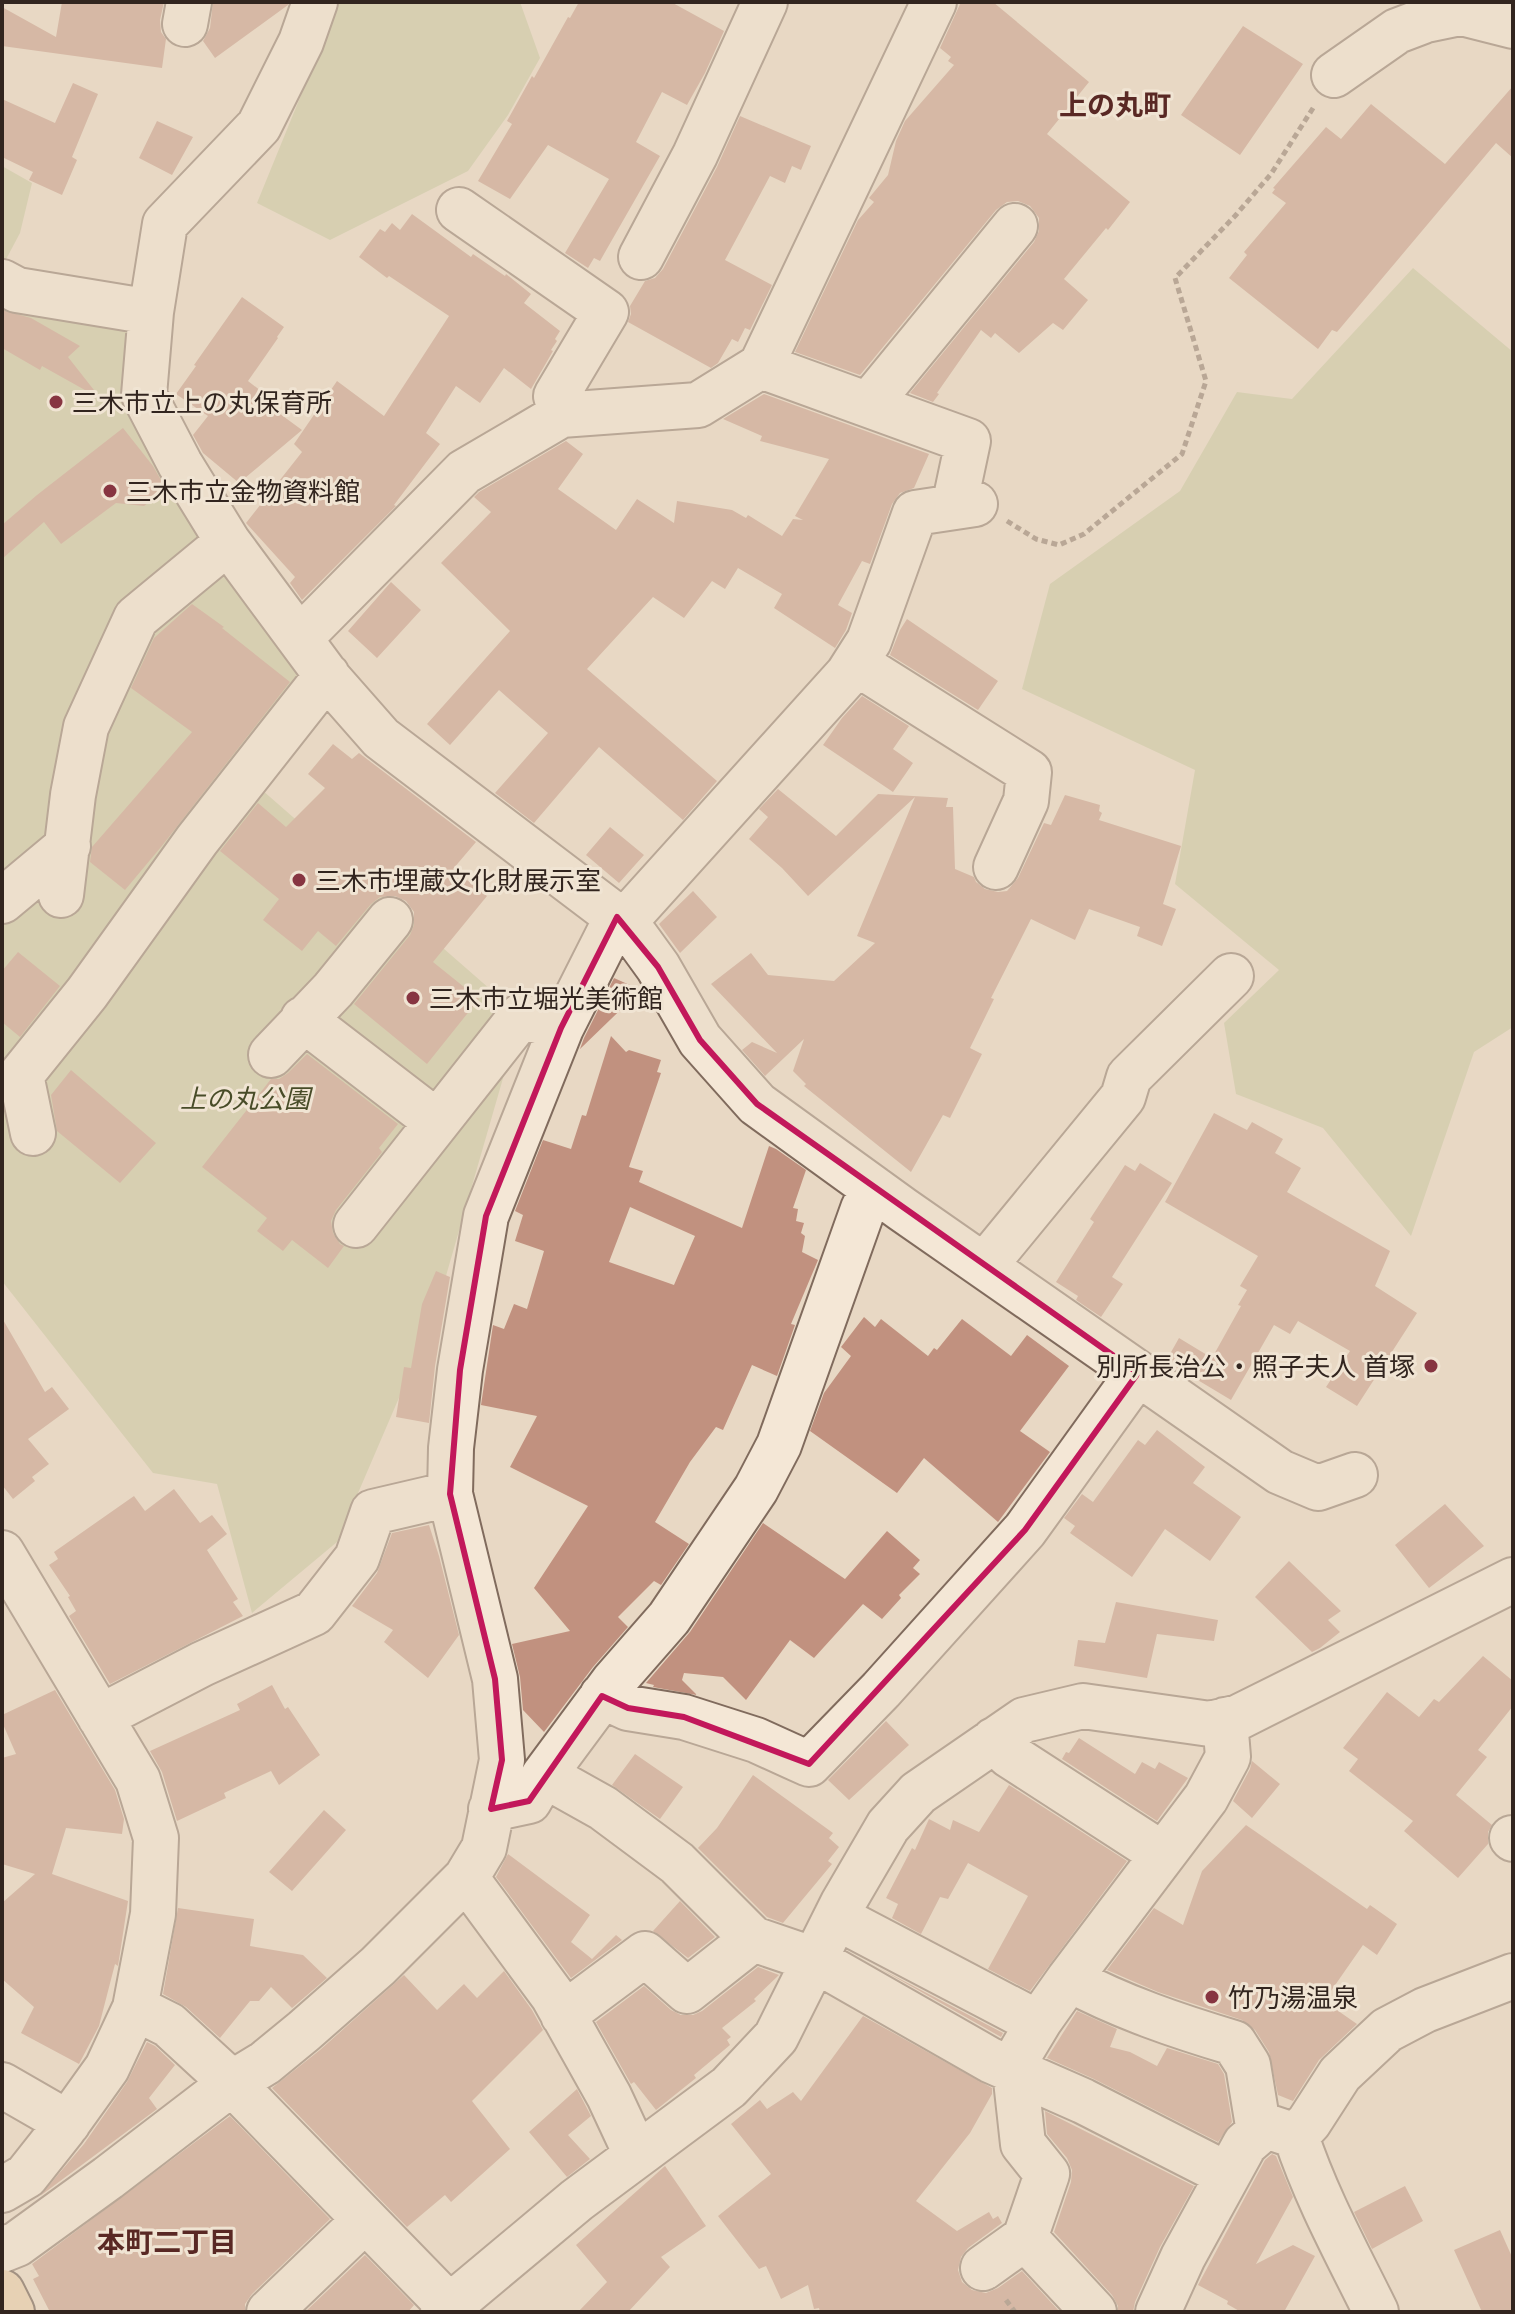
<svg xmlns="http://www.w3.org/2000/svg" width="1515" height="2314" font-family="'Noto Serif','Noto Sans JP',serif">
  <rect width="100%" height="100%" fill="#e8d8c4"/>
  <!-- green -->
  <path fill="#c4c39a" d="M339,2h181l20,56 -32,57 -40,56 -138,69 -73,-37z
    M2,166l30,17 -12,50 -18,34z
    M1413,268l100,84v675l-39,25 -63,184 -88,-108 -87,-34 -12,-71 55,-53 -104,-86 20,-114 -173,-81 28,-105 130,-93 57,-99 55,7z
    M2,286l149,26 -7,83 183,280 -80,102 274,239 -86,298 -98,228 -85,71 -35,-129 -64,-11 -151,-192z"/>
  <!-- building -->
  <path fill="#c1917f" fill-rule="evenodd" d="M62,2h102l-4,18 1,12 5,7 -4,29 -160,-22v-39l54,30z
    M213,2h76l-1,3 -73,53 -12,-17 7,-13z
    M579,2h92l53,29 -19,42 -18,32 -25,-13 -26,50 24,14 -60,105 -6,-3 -6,10 -23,-15 44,-74 -61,-34 -38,54 -32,-18 34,-57 -5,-3 25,-45 2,2 34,-61 2,1z
    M961,2h32l96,80 -42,52 83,68 -22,28 -2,-2 -42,51 24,21 -25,30 -10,-7 -34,30 -24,-20 -4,5 -10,-8 -44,63 2,1 -6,8 -23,-9 124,-151 5,-11v-13l-9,-12 -12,-5 -11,1 -11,8 -136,165 -65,-23 63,-132 16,-18 -5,-4 19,-23 8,-34 9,-20 49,-56 -6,-4 3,-4 -11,-9z
    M1243,26l60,38 -63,91 -59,-40z
    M73,83l25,11 -26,63 5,3 -15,35 -33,-15 4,-8 -31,-15v-58l53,24z
    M1513,86v72l-17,-15 -159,189 -5,-2 -14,19 -89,-71 18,-23 -3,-3 42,-49 -14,-10 3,-4 -2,-1 53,-61 15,12 30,-35 74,60z
    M740,116l71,30 -10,24 -9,-4 -7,17 -15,-7 -45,84 47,25 -22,45 -5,-2 -7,14 -6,-3 -14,24 -7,5 -83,-46 3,-8 -1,-8 15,-25 10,-3 8,-9 54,-102z
    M157,121l36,16 -21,38 -33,-17z
    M412,214l59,43 2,-3 32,22 1,-2 25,20 -7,9 36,28 -5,8 2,2 -6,9 2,1 -22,38 -27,-21 -24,35 -24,-17 -30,47 14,11 -46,61 2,1 -94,94 -12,-17 5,-6 -49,-54 56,-71 -8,-8 43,-63 47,35 65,-100 -60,-40 -2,2 -28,-21 21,-28 5,3 7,-9 8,7z
    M242,297l42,30 -7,10 1,1 -30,43 13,10 -4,6 45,33 -63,53 -36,-30 -10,-18 15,-19 -32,-22 20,-28 -2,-1z
    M2,310l29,8 49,28 -12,11 33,42 -59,-33 -2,4 -38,-22z
    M764,394l165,60 -15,34 -14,5 -8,11 -22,60 -8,-3 -24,44 14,8 -6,17 -11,18 -61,-40 8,-14 -44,-26 -13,21 -13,-8 -28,37 -31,-21 -66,72 130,112 -34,39 -84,-73 -65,76 -39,-30 53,-60 -49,-43 -49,55 -23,-21 83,-93 -69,-68 50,-51 -17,-15 5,-5 87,-51 17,13 -25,35 58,41 21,-31 37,24 3,-22 55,9 14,8 2,-3 34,21 11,-17 10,1 -8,-4 34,-57 -69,-18 2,-5 -39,-17z
    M123,428l30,38 13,23 -22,17 -28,-3 -55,41 -17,-22 -42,37v-34l35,-30z
    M391,582l30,28 -44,48 -29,-27z
    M192,604l32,23 -2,1 68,54 -129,165 -36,43 -35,-28 2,-15 100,-115 -61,-44 23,-50z
    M907,619l91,62 -20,29 -88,-55 10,-25z
    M862,696l47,30 -16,23 20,14 -20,29 -70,-47 19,-27z
    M333,744l19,15 7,-6 117,89 -23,27 34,27 -54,66 46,37 -52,65 -73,-60 56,-69 4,-10v-13l-8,-11 -11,-5 -15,1 -9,7 -35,42 -18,-15 -16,20 -39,-31 16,-21 -59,-48 38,-48 28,24 39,-39 -17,-14z
    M778,789l58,47 42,-42 70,4 -2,9h7l2,62 19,8 2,5 9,7 13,3 9,-1 11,-13 26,-55 7,2 14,-30 35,10 -1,6 3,2 -3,7 82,26 -18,58 13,5 -14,37 -25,-10 3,-9 -51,-18 -14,31 -44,-21 -40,79 3,1 -24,49 12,6 -32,64 -7,-3 -32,57 -107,-86 2,-2 -13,-13 11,-32 -39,37 -23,-26 10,-8 25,11 -66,-69 40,-31 17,22 66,6 41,-38 -18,-7 58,-139 -107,99 -26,-28 -33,-29 19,-22 -9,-8z
    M610,827l34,28 -25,28 -33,-28z
    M693,891l24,26 -37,36 -21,-29z
    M18,952l42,34 -40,51 -18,-15v-51z
    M614,978l27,12 -61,59 4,-11z
    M611,1036l15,16 3,-2 32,10 -4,12 4,1 -32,94 14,4 -4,11 103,46 27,-82 7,3 30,21 -13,38 5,1 -2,12 8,2 -3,10 4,3 -3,16 16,8 -27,64 4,1 -18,51 -25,-11 -29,65 -7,-3 -26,35 -35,60 34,22 -28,41 -7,-4 -36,36 10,10 -35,40 -49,65 -21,-22 -3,-33 -8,-33 58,-13 -36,-43 54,-82 -78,-39 27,-51 -56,-11 12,-80 11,4 10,-25 13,5 17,-58 -29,-10 8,-26 -8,-4 28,-71 28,9 11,-34 4,1zM630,1207l65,29 -21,49 -65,-23z
    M307,1054l91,70 -19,24 3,4 -46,58 -5,11 2,12 7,11 4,2 -16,22 -36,-28 -9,11 -26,-20 10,-13 -65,-51 69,-88h8l9,-6z
    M71,1070l85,73 -36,40 -63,-52 -6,-36z
    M1214,1113l33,17 5,-8 31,17 -8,14 26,15 -14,24 103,59 -15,35 42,27 -60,93 -31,-19 24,-36 -52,-30 -8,13 -16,-9 -43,75 -65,-39 13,-23 33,20 29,-52 -3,-1 9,-15 -7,-4 18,-30 -93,-54z
    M1140,1163l32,20 -60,94 11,7 -22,33 -25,-17 2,-4 -22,-14 38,-60 -4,-3 35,-54 10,6z
    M436,1271l14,6 -15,89 -6,57 -33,-6 8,-50 7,1 11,-64z
    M864,1317l11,10 6,-8 47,37 6,-8 3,2 25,-31 49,37 16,-21 42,31 -49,65 30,21 -52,70 -74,-64 -27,35 -87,-62 14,-38 27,-37 -10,-9z
    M2,1318l43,74 7,-5 17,22 -41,30 21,25 -17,13 3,4 -22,18 -11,-14z
    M1157,1430l48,37 -12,16 48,34 -31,44 -45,-32 -33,48 -62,-44 5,-7 -11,-8 18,-24 11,8 45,-62 7,5z
    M174,1489l26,34 12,-8 15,19 -20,16 31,49 -5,3 10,14 -133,68 -41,-68 7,-5 -8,-14 2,-1 -21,-31 9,-6 -4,-7 80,-56 11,15z
    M1445,1504l39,42 -55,42 -34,-43z
    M763,1523l82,56 42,-48 33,29 -7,8 7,6 -21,21 2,3 -19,21 -19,-15 -49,54 -24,-18 -44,60 -23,-23 -39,-4 -2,7 15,15 -44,-8 1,-2 -8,-2 44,-51z
    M429,1525l10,31 20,79 -31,43 -44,-36 9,-12 -41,-24 25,-33 15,-40z
    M1289,1561l52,50 -13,9 12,12 -20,16 -8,4 -57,-55z
    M1116,1602l102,18 -4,21 -57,-7 -10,44 -73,-12 4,-26 27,3z
    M1483,1656l30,25v25l-35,44 9,7 -31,38 36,30 -4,7v12l-30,34 -54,-47 9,-10 -64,-50 9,-12 -15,-11 44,-56 32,25 15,-18 5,3z
    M272,1685l13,24 3,-2 32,48 -41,30 -8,-14 -47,22 2,5 -49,23 -15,-49 -12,-21 90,-41 -3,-6z
    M55,1690l60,100 9,29 -2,15 -56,-6 -14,46 76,27 -10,65 -3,-2 -16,62 -20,38 -58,-31 13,-26 -32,-28v-76l33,-29 -33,-10v-106l14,-4 -14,-32v-7z
    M886,1721l23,24 -60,55 -21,-20z
    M1079,1738l56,36 7,-12 13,7 4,-7 29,16 -31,43 -95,-62 4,-7 3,1z
    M635,1754l48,33 -23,32 -48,-34z
    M1252,1761l28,23 -28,34 -19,-17 17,-32z
    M753,1775l80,58 -4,5 10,9 -11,14 4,3 -49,59 -16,-6 -69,-69 19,-20z
    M1009,1785l118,76 -97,130 -42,-22 40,-73 -60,-33 -20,36 -8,-2 -19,37 -29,-16 6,-14 -12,-6 26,-50 3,2 14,-31 21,11 3,-10 26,12z
    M324,1810l22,20 -54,61 -23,-19z
    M1246,1825l121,84 3,-4 27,19 -20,31 -14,-10 -39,56 33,23 -38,36 -26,41 -15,-6 -9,-43 -14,-22 -13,-10 -84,-28 -51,-22 47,-62 29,17 19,-54z
    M508,1854l82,61 -19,27 21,17 24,-24 6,5 -51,38 -75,-101z
    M680,1901l35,36 -27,21 -35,-27z
    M178,1908l76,11 -4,27 53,9 24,23 -35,30 -21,-21 -12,14h-9l-30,37 -34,-31 -23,-13z
    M758,1967l21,8 -25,24 2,2 -34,27 9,9 -4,3 3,5 -36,30 2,3 -40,32 -22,-28 -3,2 -35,-62 48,-36 27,24 10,5h12l9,-4z
    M879,1968l124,65 -2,4z
    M504,1971l28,39 11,20 -71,71 38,48 -59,53 -6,-7 -38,32 -135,-139 48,-38 84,-75 33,35 27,-26 13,14z
    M1077,2011l40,18 -7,18 20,5 27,14 10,-18 51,16 6,10 8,48 -14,20 -124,-63 -47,-21z
    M863,2016l129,72v6l-22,39 -54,68 41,30 32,-19 4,7 5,-3 4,7 -34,25 -7,9 -3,13 4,12 10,8 14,3 12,-5 24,-17 38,41h-240l-1,-4 -5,1 -6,-24 -27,14 -15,-33 -7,3 -41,-53 53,-42 -40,-50 29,-24 7,9 26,-17 8,9z
    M147,2042l8,4 20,19 -26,33 8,11 -117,87 44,-52 43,-62z
    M577,2089l14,27 -23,19 22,24 -23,18 -38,-45z
    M1045,2111l149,75 -34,61 -25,55 -2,10h-15v-6l-6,-11 -58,-63 17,-50 1,-12 -5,-12 -20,-24z
    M230,2116l100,103 -78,75 -7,10v8h-195l-17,-33 6,-3 -7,-12z
    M1272,2154l4,2 17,41 -37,67 37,-19 22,11 -31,56h-43l-14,-8 1,-3 -30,-16 67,-125z
    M665,2166l41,60 -45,31 9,10 -42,45h-50l29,-30 -31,-37z
    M1405,2186l18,35 -51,28 -18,-37z
    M1500,2230l13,29v53h-31l-28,-62z
    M365,2255l49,50 -6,7h-103z"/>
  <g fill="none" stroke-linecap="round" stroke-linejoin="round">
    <defs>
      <path id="minor" d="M315,2l-14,40 -42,84 -94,98 -14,88 -7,83 36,69 48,78 102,138 51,58 236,179 20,21 21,29 42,73 57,64 145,105 378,263 38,16 37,-13
        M1430,5l83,21
        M185,24l4,-22
        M1334,75l63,-44 29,-11 34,-7 -9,-11
        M459,210l147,102 -50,84 5,19
        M641,257l54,-102 70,-153
        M2,282l15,8 134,22
        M761,366l207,75 -14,66
        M872,406l2,-8 141,-172
        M300,638l164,-166 97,-57 137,-10 63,-39 173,-364
        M856,663l173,109 -3,29 -30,66
        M61,895l12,-100 13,-68 50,-109 92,-76
        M2,901l66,-55
        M303,1019l134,103
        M271,1055l62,-65 57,-70
        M33,1133l-12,-58 66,-82 110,-153 130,-165
        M356,1225l165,-209 40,12
        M985,1265l138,-168 6,-20 102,-101
        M2,1553l136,227 18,58 -3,76 -18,94 -28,60 -43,60 -38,48 -24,14
        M602,1696l26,12 56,9 72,23 53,24 72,-74 144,-160 113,-157
        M100,1717l102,-53 112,-51 43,-55 16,-46 77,-18
        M994,1740l15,15 153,99
        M544,1775l59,33 74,55 76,76 62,21 175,100 93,41 145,74
        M491,1809l38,-8 15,-26 69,-93 56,-64 87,-129 23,-44 84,-236 10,-21
        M1512,1838l1,1
        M466,1878l87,118 56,100 27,58
        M836,1917l202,106
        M1069,1979c52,28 108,47 165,64l14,22 11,67
        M135,2008l34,17 63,58 223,229
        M563,2015l82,-61 42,37 66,-52
        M2,2085l66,38
        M1296,2136c20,61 52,119 80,176
        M1025,2238l69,74
        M2,2250l15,-6 91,-66 124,-95 33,-20 39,-32 74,-65 88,-88 18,-30 18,-88 -7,-81 -45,-185 1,-46 9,-78 26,-154 75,-188 56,-111 17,-6 214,-237 21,-33 46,-128 60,-9
        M983,2268l42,-30 22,-64 -24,-30 -8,-73 7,-21 18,-30 29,-41 137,-181 22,-41 -3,-37
        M269,2312l96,-92
        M443,2312l134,-112 152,-113 47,-50 67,-134 45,-77 30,-33 106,-73 59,-14 127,18 29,-7 274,-137
        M1158,2312l25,-55 62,-113 21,-18 30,10 13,-14 31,-48 47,-44 38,-20 88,-34"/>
      <path id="major" d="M2,2292l10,20"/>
    </defs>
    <!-- minor casing -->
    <use href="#minor" stroke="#806b5d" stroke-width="48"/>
    <!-- major casing -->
    <use href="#major" stroke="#4e3a31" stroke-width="48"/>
    <!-- path -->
    <path stroke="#806b5d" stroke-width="5" stroke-dasharray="6 4" stroke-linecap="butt" d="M1007,521l29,18 23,6 25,-11 98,-80 24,-73 -31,-103 60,-62 36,-42 44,-69
      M1006,2300l9,12"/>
    <!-- minor -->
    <use href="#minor" stroke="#f4e7d6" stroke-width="44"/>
    <!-- major -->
    <use href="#major" stroke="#e6c7a0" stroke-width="44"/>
  </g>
  <!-- marked area -->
  <path d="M0 0H1515V2314H0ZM617,917l41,50 42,73 57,64 381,269 -113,157 -216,234 -125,-47 -56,-9 -26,-12 -73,105 -38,8 11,-49 -7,-81 -45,-185 10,-124 26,-154 75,-188z" fill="#e8d8c4" fill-opacity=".55" fill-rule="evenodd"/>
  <path fill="none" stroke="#c2185b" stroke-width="6" stroke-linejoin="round" d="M617,917l41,50 42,73 57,64 381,269 -113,157 -216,234 -125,-47 -56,-9 -26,-12 -73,105 -38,8 11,-49 -7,-81 -45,-185 10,-124 26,-154 75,-188z"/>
  <!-- markers -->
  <g fill="#873541" stroke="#f0e4d3" stroke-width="3">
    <circle cx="56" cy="402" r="8"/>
    <circle cx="110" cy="491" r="8"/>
    <circle cx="299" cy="880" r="8"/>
    <circle cx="413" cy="998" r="8"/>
    <circle cx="1431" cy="1366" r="8"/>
    <circle cx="1212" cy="1997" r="8"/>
  </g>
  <g text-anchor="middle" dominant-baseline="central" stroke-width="6" stroke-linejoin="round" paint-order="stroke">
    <!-- poi labels -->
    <g font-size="26" fill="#32251f" stroke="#f0e4d3" text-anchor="start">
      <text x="72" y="402">三木市立上の丸保育所</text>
      <text x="126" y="491">三木市立金物資料館</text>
      <text x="315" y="880">三木市埋蔵文化財展示室</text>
      <text x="429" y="998">三木市立堀光美術館</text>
      <text x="1415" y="1366" text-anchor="end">別所長治公・照子夫人 首塚</text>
      <text x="1228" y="1997">竹乃湯温泉</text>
    </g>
    <!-- park labels -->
    <g font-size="26" font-style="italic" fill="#484c28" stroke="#f0e4d3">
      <text x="245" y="1098">上の丸公園</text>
    </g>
    <!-- neighbourhood labels -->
    <g font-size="28" font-weight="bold" fill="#592824" stroke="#f0e4d3">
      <text x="1115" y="104">上の丸町</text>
      <text x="167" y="2241">本町二丁目</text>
    </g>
  </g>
  <!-- border -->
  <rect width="1515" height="2314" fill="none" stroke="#32251f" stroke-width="8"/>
</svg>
